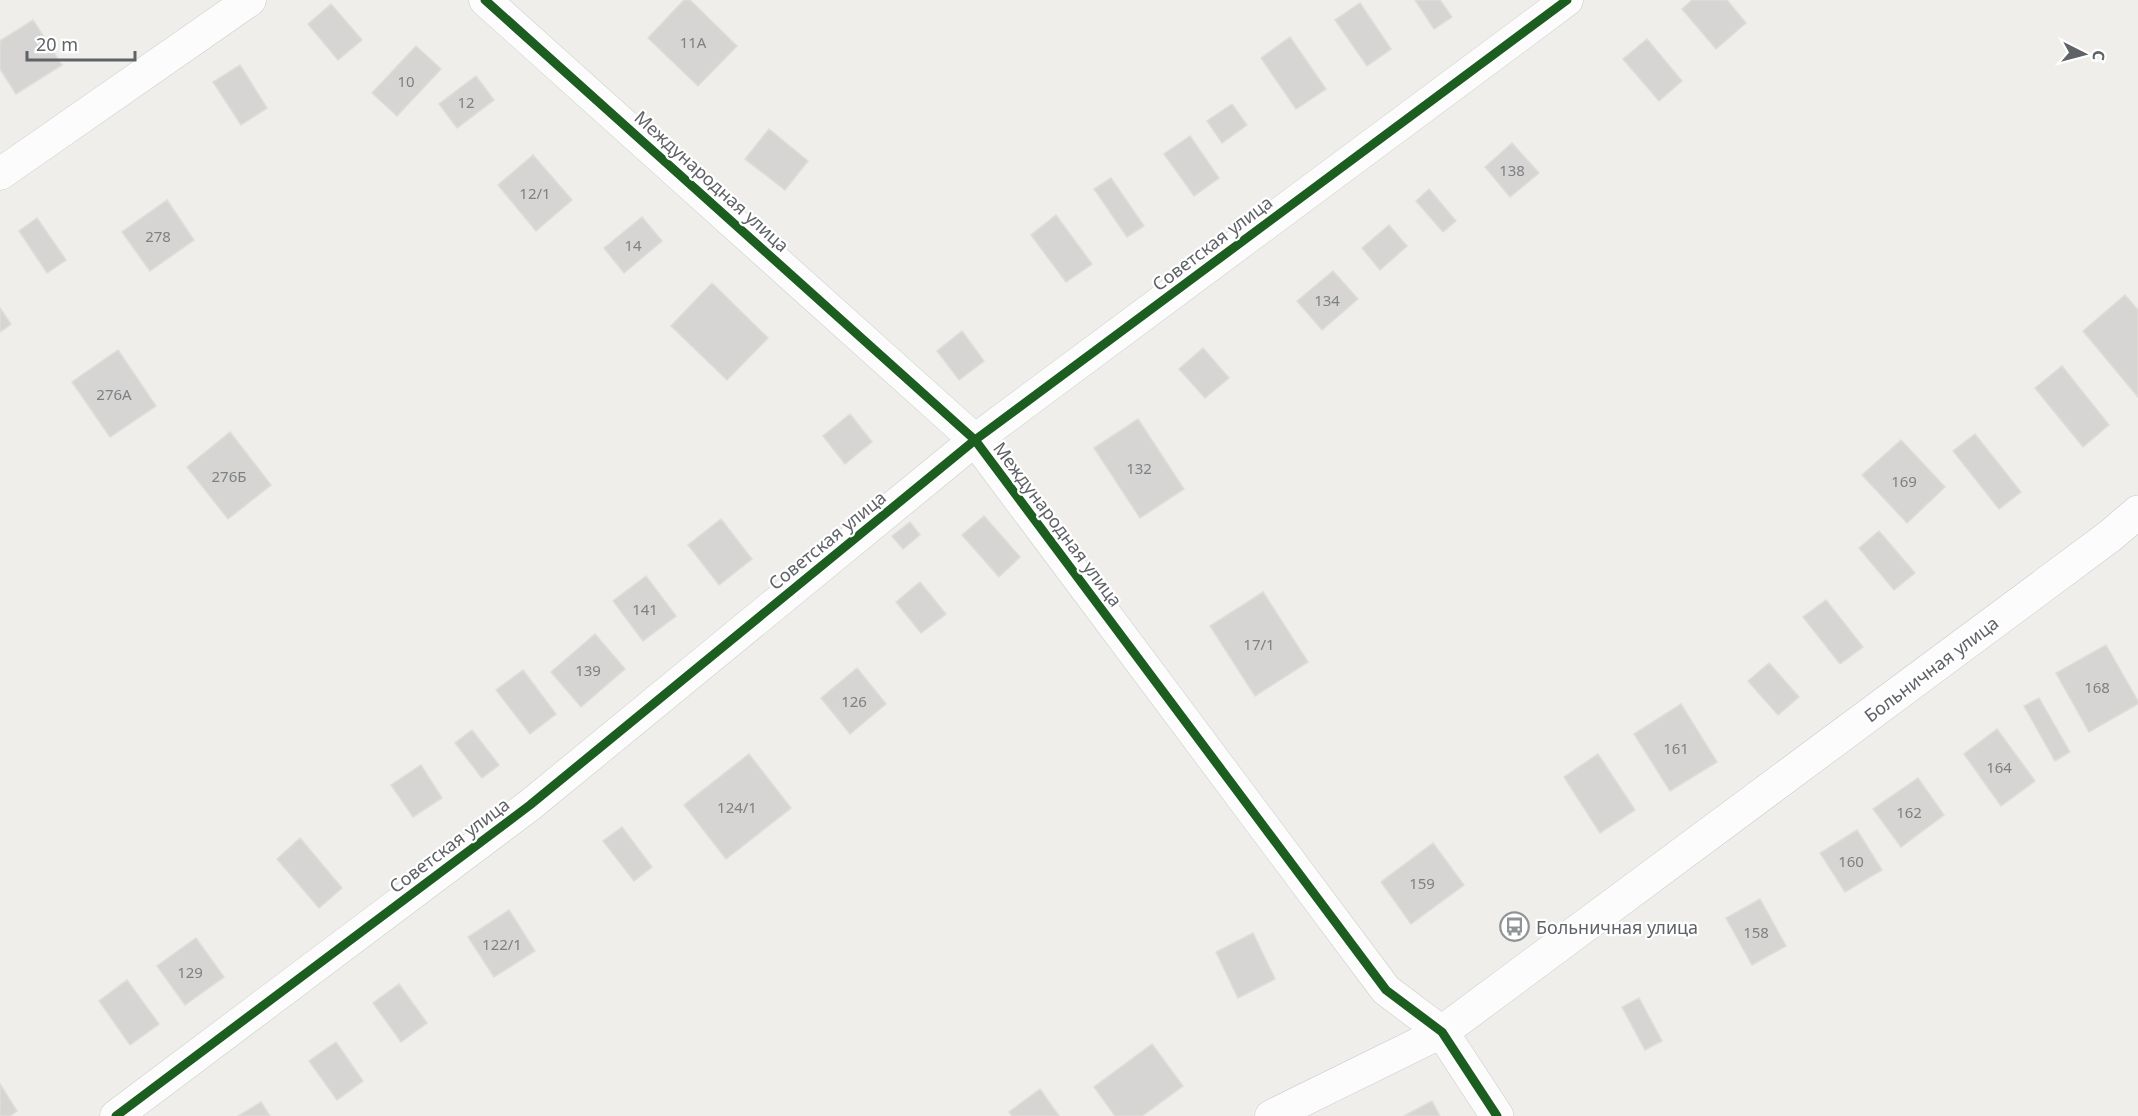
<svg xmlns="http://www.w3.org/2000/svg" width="2138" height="1116" font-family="'Noto Sans',sans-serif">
  <rect width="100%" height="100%" fill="#efeeea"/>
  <!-- building -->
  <path fill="#d6d5d3" stroke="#deddd9" stroke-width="1.5" d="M684,0h6l47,46 -39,40 -50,-48z
    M1415,0h25l12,17 -18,12z
    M1692,0h35l19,23 -30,26 -34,-40z
    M1360,3l31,46 -24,17 -32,-46z
    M331,4l31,36 -24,20 -30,-36z
    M33,20l29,45 -46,29 -16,-25v-28z
    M1290,37l36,52 -30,20 -35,-51z
    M1647,39l35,42 -23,20 -36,-42z
    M416,46l25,23 -44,47 -25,-23z
    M240,65l27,43 -26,17 -28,-43z
    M476,76l18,24 -37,28 -18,-24z
    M1232,104l15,21 -25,18 -15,-22z
    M769,129l39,32 -23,29 -40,-31z
    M1190,136l29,42 -25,18 -30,-42z
    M1512,143l27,30 -29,24 -25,-30z
    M533,155l39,45 -36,31 -38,-46z
    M1111,178l33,48 -17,11 -33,-48z
    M1429,189l27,32 -13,11 -27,-31z
    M167,200l27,40 -44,31 -28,-39z
    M1056,215l36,49 -26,18 -35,-47z
    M642,217l20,24 -38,32 -20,-25z
    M37,218l29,42 -19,13 -28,-42z
    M1389,225l18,21 -27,24 -18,-22z
    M1333,271l25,28 -36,31 -25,-29z
    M712,283l56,55 -41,42 -56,-54z
    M2125,295l13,15v87l-55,-66z
    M0,308l11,16 -11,8z
    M962,331l22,30 -25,19 -22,-29z
    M1203,348l26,30 -24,20 -26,-29z
    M118,350l38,56 -46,31 -38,-55z
    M2062,366l47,59 -26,22 -48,-59z
    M850,414l22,28 -27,22 -22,-28z
    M1138,419l46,70 -44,29 -46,-70z
    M230,432l41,53 -43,34 -41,-52z
    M1975,434l46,58 -22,17 -46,-58z
    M1901,440l44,47 -38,36 -45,-48z
    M984,516l36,41 -21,20 -37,-42z
    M721,519l31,40 -33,26 -31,-40z
    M910,522l10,13 -17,14 -11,-13z
    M1879,531l36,42 -21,17 -35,-42z
    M646,576l30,40 -33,25 -30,-40z
    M920,582l26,32 -25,19 -25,-31z
    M1263,592l45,70 -53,34 -45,-70z
    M1826,600l37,47 -23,17 -37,-47z
    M595,634l30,35 -44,38 -30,-35z
    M2106,645l32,56v3l-49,28 -33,-59z
    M1769,663l30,34 -21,18 -30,-34z
    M857,668l29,36 -36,30 -29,-36z
    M523,670l33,44 -26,20 -34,-44z
    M2039,698l31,54 -15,9 -31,-55z
    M1681,704l36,58 -47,29 -36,-57z
    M1997,729l38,52 -34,25 -37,-52z
    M472,730l27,35 -17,13 -27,-35z
    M749,754l42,54 -65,51 -42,-54z
    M1598,754l37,56 -35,23 -36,-56z
    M421,765l21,33 -29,19 -22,-32z
    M1918,778l26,37 -43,32 -28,-38z
    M622,827l30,40 -18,14 -31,-40z
    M1857,830l25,40 -37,22 -25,-39z
    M300,838l42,50 -23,20 -42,-49z
    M1433,843l31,42 -53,39 -30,-42z
    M1760,899l26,47 -34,19 -26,-47z
    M509,910l26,41 -41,26 -26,-40z
    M1253,933l22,46 -37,19 -22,-46z
    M196,938l28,39 -39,28 -28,-39z
    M127,980l32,44 -29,21 -31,-44z
    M399,984l28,39 -26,19 -28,-39z
    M1639,998l23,43 -17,9 -23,-43z
    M336,1042l27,39 -26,19 -28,-39z
    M1152,1044l31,42 -41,30h-27l-21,-29z
    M0,1084l17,27 -7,5h-10z
    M1040,1089l19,27h-47l-3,-4z
    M1432,1101l8,15h-36z
    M261,1102l9,14h-32z"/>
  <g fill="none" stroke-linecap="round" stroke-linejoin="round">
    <defs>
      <path id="street" d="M485,0l490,440 411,550 56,42 -171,84
        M0,174l250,-174
        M116,1116l414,-311 445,-365 592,-440"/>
      <path id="secondary" d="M1497,1116l-55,-84 668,-496 28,-24"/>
    </defs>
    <!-- street casing -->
    <use href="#street" stroke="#cbcccc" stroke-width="33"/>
    <!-- secondary casing -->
    <use href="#secondary" stroke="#cacacb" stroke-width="34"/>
    <!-- street -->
    <use href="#street" stroke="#fdfcfc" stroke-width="32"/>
    <!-- secondary -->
    <use href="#secondary" stroke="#fdfcfc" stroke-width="33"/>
    <defs>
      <path id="cycleway" d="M485,0l490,440 411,550 56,42 55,84
        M116,1116l414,-311 445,-365 592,-440"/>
    </defs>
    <!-- cycleway casing -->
    <use href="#cycleway" stroke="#fff" stroke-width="13"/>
    <!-- cycleway -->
    <use href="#cycleway" stroke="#1b5e20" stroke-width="9"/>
  </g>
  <!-- icons -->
  <defs>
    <symbol id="bus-ring" viewBox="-11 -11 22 22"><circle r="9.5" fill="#fff" stroke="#919496" stroke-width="1.5"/><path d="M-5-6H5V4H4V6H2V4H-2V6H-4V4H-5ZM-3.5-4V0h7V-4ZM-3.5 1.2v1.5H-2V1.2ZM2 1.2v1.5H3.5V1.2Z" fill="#919496"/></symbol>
  </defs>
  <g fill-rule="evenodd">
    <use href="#bus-ring" x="1498" y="910" width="33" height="33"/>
  </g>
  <g text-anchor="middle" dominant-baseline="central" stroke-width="4.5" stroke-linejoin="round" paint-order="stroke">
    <!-- number labels -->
    <g font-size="15" fill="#7e8184">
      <text x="693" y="42">11А</text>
      <text x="406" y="81">10</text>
      <text x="466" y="102">12</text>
      <text x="1512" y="170">138</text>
      <text x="535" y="193">12/1</text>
      <text x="158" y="236">278</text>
      <text x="633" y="245">14</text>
      <text x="1327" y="300">134</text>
      <text x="114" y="394">276А</text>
      <text x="1139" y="468">132</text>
      <text x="229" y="476">276Б</text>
      <text x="1904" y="481">169</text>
      <text x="645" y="609">141</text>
      <text x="1259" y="644">17/1</text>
      <text x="588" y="670">139</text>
      <text x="2097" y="687">168</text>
      <text x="854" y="701">126</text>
      <text x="1676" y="748">161</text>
      <text x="1999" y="767">164</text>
      <text x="737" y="807">124/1</text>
      <text x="1909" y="812">162</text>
      <text x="1851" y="861">160</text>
      <text x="1422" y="883">159</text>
      <text x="1756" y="932">158</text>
      <text x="502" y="944">122/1</text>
      <text x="190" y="972">129</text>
    </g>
    <!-- street labels -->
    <g font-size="18" fill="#5f6368" stroke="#fff">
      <text transform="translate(712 181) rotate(42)">Международная улица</text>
      <text transform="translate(1212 243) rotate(-37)">Советская улица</text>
      <text transform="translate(1058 524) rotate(53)">Международная улица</text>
      <text transform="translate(827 540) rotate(-39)">Советская улица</text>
      <text transform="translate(1931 669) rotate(-37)">Больничная улица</text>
      <text transform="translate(449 845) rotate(-37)">Советская улица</text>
    </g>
    <!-- poi labels -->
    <g font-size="18" fill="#5f6368" stroke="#fff" text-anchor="start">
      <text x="1536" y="927">Больничная улица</text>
    </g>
  </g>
  <!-- north arrow -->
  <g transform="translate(2084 54) rotate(96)" stroke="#ffffff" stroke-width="4.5" paint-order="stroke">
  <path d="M0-4.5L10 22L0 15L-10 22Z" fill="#5f6368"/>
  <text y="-9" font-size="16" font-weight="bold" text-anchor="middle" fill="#5f6368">С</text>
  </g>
  <!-- scale -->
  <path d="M27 51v9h108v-9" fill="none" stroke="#5f6368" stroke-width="3"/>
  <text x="36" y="51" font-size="18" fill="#5f6368" stroke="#ffffff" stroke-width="4.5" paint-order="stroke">20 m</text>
</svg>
